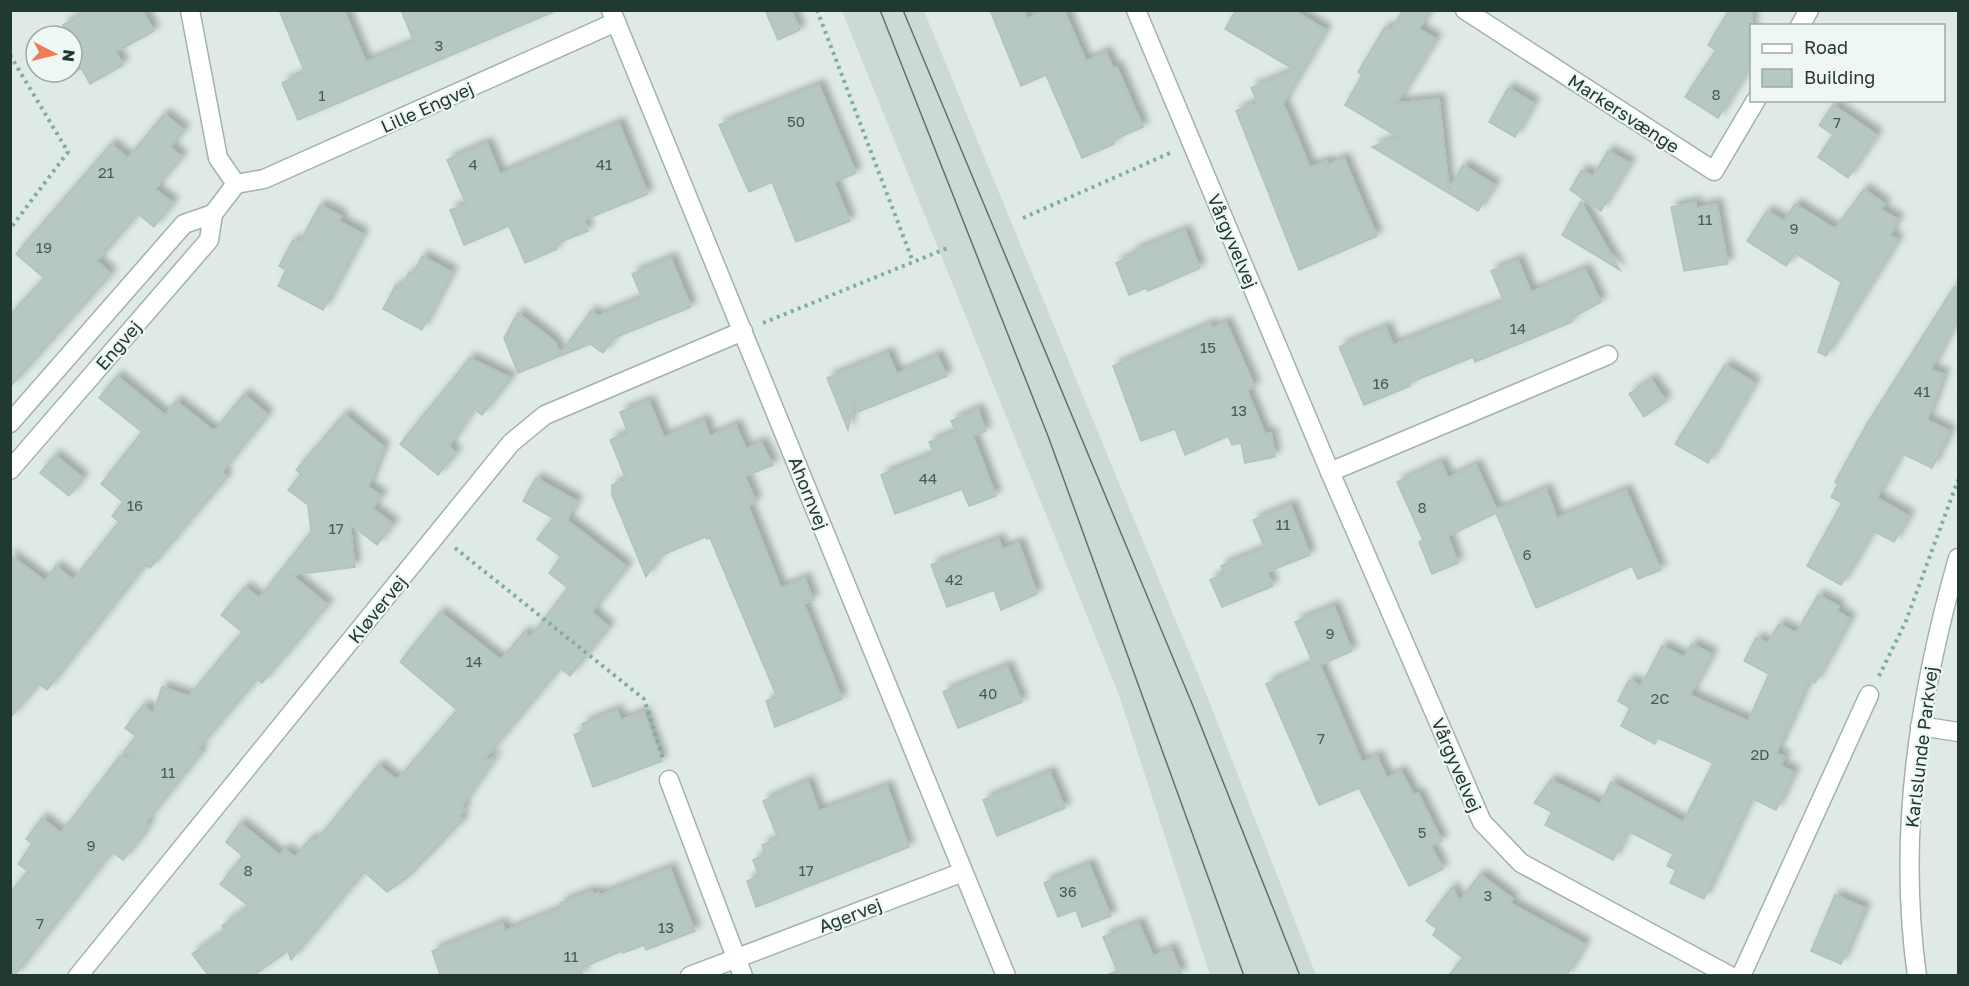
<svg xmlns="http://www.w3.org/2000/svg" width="1969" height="986" font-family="'Golos Text',sans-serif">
	<defs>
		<filter id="shadow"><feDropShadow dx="5.5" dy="-5.5" stdDeviation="3" flood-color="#0004"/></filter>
	</defs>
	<rect width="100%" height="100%" fill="#dfeae5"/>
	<path fill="#cddad4" d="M842,11H924L1207,696L1316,975H1210L1119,695Z"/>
	<g fill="#b7c7c1" stroke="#b1c3bc" stroke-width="1.5" filter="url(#shadow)">
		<path d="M89,10H142L154,31L116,52L123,65L90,84L81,68L72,74V36H69L63,25Z"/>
		<path d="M279,10H344L366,62L414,42L401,10L553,12L298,120L282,83L305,73Z"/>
		<path d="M765,10H791L800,30L778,40Z"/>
		<path d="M990,10H1024L1027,19L1046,10H1064L1086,61L1106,52L1113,68L1117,67L1143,127L1113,140L1114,144L1082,158L1046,75L1021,86Z"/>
		<path d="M1236,10H1293L1326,30L1283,103L1310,167L1327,161L1328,165L1344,158L1377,236L1299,270L1236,111L1257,102L1251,88L1295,70L1225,29Z"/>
		<path d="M1403,10H1430L1419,29L1436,39L1397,103L1439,99L1449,189L1463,165L1495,185L1478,211L1372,147L1398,137L1345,105L1362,75L1358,72L1385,27L1391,30Z"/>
		<path d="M1729,10H1752V63L1718,118L1685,97L1716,50L1708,45Z"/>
		<path d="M819,85L856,173L834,182L850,221L796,242L772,182L749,192L719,125Z"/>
		<path d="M1508,88L1534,103L1515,137L1489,122Z"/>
		<path d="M1833,105L1877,135L1848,178L1818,157L1833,135L1819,125Z"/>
		<path d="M164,114L184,130L170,147L182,157L155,189L173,203L154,227L138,214L97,261L111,274L10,387V315L44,278L16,254L111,144L128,158Z"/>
		<path d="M619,123L648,194L584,220L588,231L555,244L557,249L525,263L509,226L464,245L450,210L466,204L447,160L487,143L500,174Z"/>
		<path d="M1608,151L1630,163L1601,211L1570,190L1582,170L1593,176Z"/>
		<path d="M1864,189L1885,204L1881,210L1898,219L1890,235L1898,240L1826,356L1818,352L1841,282L1795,253L1786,266L1747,241L1767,211L1784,221L1795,204L1835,229Z"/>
		<path d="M1581,202L1620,270L1562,235Z"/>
		<path d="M1696,202V208L1717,204L1728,264L1684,271L1671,207Z"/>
		<path d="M320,205L342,216L339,221L363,234L323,310L278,286L286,270L279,266L293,240L299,243Z"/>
		<path d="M1185,230L1200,268L1148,291L1146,288L1129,295L1116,263L1133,255L1132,252Z"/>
		<path d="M422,256L452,272L422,330L383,309L396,285L401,287L409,272L413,275Z"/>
		<path d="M671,258L691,307L614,338L603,353L590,344L518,373L504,338L518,313L555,342L560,354L591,311L598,316L642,298L632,274Z"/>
		<path d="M1518,260L1531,292L1585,269L1601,302L1571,318L1572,322L1475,362L1473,357L1409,383L1410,386L1364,405L1339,347L1386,327L1393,345L1504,302L1491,271Z"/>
		<path d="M1954,287L1959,289V314L1931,370L1944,374L1927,420L1950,431L1932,468L1901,453L1877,498L1909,516L1894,542L1873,531L1841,585L1807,566L1842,503L1831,497L1838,484L1835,482L1867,424Z"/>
		<path d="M1226,322L1255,387L1247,390L1265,434L1271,433L1275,457L1245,463L1241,443L1232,445L1228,436L1185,455L1175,429L1141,441L1113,366L1210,324L1212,328Z"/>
		<path d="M888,353L897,374L937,355L947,376L858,412L854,402L848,430L827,378Z"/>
		<path d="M470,358L511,378L482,415L474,409L449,446L456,453L438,475L400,444Z"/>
		<path d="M1725,365L1755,383L1708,463L1675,444Z"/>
		<path d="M117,376L165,415L176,401L214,431L244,394L268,415L222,472L227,477L150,568L145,565L47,690L39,684L10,718V555L45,581L56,566L73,580L119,522L112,516L123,502L101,484L142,432L99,398Z"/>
		<path d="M1651,379L1666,401L1644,417L1629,394Z"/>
		<path d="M649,401L664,437L704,420L710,436L736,425L746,449L761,442L773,465L745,476L756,502L748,506L781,588L805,578L813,600L804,604L842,699L775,727L766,701L777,697L710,538L707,539L705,537L660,556L646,577L612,495V485L626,479L610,440L628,433L620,412Z"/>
		<path d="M978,409L986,431L973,436L996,496L969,506L962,489L895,514L881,475L934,454L929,442L956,432L951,421Z"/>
		<path d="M344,414L384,447L368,487L382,496L372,508L393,524L377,545L350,524L355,567L292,575L328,605L262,683L257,679L198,749L202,752L146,822L149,825L142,833L143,835L123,860L112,852L15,975H10V893L28,871L18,864L32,844L26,839L42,818L61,833L120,756L133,758L124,751L136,736L125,728L143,705L153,713L162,687L189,696L242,632L221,615L245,587L259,598L311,532L308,505L288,490L301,474L296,470Z"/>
		<path d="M55,455L83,478L69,496L40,473Z"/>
		<path d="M1441,462L1448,478L1476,465L1497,510L1546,489L1557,518L1626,490L1661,570L1638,579L1632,566L1536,608L1496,513L1448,536L1458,563L1432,574L1419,542L1423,540L1397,482Z"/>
		<path d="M536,478L577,501L567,520L627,567L592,612L609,627L570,676L560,668L483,761L496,756L462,806L465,809L459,816L463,820L407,878L387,892L364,872L291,960L288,951L254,975H208L192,954L225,931L222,926L249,906L220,884L243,856L226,842L240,823L280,855L285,849L295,857L311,838L315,842L378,765L397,780L457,710L400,662L440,612L501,660L524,632L530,637L568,588L549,573L561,557L537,539L553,518L523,501Z"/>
		<path d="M1291,505L1310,555L1267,572L1273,586L1222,607L1210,580L1224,574L1221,566L1265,548L1253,520Z"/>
		<path d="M999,539L1002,549L1019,543L1037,594L1001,610L994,590L947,607L931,565Z"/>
		<path d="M1818,595L1839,606L1837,611L1850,619L1815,683L1809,680L1776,753L1785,757L1781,766L1794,772L1776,810L1751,798L1704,899L1670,883L1676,870L1667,866L1673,854L1628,831L1613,860L1545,825L1552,812L1534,803L1551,780L1600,804L1611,782L1683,822L1713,763L1658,738L1655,744L1621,726L1630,708L1618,701L1629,680L1641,686L1662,646L1684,657L1692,644L1712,654L1690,695L1748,721L1769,674L1744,661L1756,638L1768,643L1779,624L1796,633Z"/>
		<path d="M1334,606L1352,651L1320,665L1362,762L1377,756L1387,778L1401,771L1414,795L1418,793L1442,841L1431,846L1443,869L1409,886L1359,788L1319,805L1266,684L1313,663L1295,622Z"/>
		<path d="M1007,666L1022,702L958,728L943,692Z"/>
		<path d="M617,710L621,720L644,712L662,761L593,787L574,735L585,730L582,724Z"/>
		<path d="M1050,772L1065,808L997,836L983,800Z"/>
		<path d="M808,781L819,811L887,786L909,847L756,907L747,881L759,876L753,860L765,855L762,845L778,839L763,801Z"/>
		<path d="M1089,864L1111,916L1082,927L1076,910L1058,917L1044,883Z"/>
		<path d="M670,868L695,931L646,950L644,945L623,953L622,951L581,968L583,975H440L432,951L502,923L505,931L562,908L560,903L592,891L593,895L599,892L600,895Z"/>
		<path d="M1480,874L1513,899L1510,903L1585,944L1567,975H1449L1463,958L1433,935L1437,929L1426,921L1452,887L1460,901Z"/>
		<path d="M1835,895L1865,908L1841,964L1811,951Z"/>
		<path d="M1139,923L1153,956L1171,948L1182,975H1107L1117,971L1103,937Z"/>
	</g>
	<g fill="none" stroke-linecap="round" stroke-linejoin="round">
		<g stroke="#a2b1ac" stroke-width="21">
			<g id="minor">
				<path d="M611,10L1006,976"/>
				<path d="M1136,10L1330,472L1482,822L1521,863L1730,976"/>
				<path d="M1465,10L1714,171L1756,100"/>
				<path d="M1800,26L1809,10"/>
				<path d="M236,184L264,179L616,22"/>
				<path d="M10,423L184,224L213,214"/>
				<path d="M10,470L209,240L213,214L236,184L218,158L190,10"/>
				<path d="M1330,472L1608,355"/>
				<path d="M1920,726L1958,732"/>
				<path d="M669,780L743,976"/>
				<path d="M78,976L511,443L545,415L743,331"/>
				<path d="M690,976L963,872"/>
				<path d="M1741,976L1869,695"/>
			</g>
		</g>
		<g stroke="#a2b1ac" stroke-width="21">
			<path id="tertiary" d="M1917,976C1897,834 1919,695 1958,558"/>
		</g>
		<g stroke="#7fad9f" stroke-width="4" stroke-dasharray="3 4.5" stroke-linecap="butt">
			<path d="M817,10L913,262"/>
			<path d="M10,55L68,152L10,229"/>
			<path d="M1023,218L1170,153"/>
			<path d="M763,323L950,247"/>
			<path d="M455,548L644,699L663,759"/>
			<path d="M1879,676L1906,621L1958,480"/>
		</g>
		<use href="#minor" stroke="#fff" stroke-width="18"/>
		<use href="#tertiary" stroke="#fff" stroke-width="18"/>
		<g stroke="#5a756e" stroke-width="1.5">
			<path d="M880,10L1048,436L1244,976"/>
			<path d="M903,10L1193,706L1300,976"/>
		</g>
	</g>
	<g text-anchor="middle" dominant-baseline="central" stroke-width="4.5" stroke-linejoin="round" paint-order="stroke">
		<g font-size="15" fill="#465c56">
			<text x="439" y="45">3</text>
			<text x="1716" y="94">8</text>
			<text x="322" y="95">1</text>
			<text x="796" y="121">50</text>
			<text x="1837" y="122">7</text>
			<text x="473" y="164">4</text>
			<text x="604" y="164">41</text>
			<text x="106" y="172">21</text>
			<text x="1705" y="219">11</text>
			<text x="1794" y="228">9</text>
			<text x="44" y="247">19</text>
			<text x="1518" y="328">14</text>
			<text x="1208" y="347">15</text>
			<text x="1381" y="383">16</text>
			<text x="1922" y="391">41</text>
			<text x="1239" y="410">13</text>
			<text x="928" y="478">44</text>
			<text x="135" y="505">16</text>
			<text x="1422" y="507">8</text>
			<text x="1283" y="524">11</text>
			<text x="336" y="528">17</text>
			<text x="1527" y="554">6</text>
			<text x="954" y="579">42</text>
			<text x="1330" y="633">9</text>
			<text x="474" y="661">14</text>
			<text x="988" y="693">40</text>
			<text x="1660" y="698">2C</text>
			<text x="1321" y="738">7</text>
			<text x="1760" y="754">2D</text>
			<text x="168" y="772">11</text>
			<text x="1422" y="832">5</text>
			<text x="91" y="845">9</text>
			<text x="248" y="870">8</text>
			<text x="806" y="870">17</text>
			<text x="1068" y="891">36</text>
			<text x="1488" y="895">3</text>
			<text x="40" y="923">7</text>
			<text x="666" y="927">13</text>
			<text x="571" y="956">11</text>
		</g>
		<g font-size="18" fill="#203933" stroke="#eff7f3">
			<text transform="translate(427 107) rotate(-24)">Lille Engvej</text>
			<text transform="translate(1624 113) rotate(33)">Markersvænge</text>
			<text transform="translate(1233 241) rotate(67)">Vårgyvelvej</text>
			<text transform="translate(118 345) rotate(-49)">Engvej</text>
			<text transform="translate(809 493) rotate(68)">Ahornvej</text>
			<text transform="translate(377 609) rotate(-51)">Kløvervej</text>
			<text transform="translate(1921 747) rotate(-83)">Karlslunde Parkvej</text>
			<text transform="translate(1457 765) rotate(67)">Vårgyvelvej</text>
			<text transform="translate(850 915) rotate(-21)">Agervej</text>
		</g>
	</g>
	<rect width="1969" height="986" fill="none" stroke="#203933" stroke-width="24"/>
	<rect x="1750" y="24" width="195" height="78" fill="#eff7f3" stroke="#9caba6" stroke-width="1.5"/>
	<rect x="1762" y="44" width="30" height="9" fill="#ffffff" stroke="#9caba6" stroke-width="1.5"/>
	<text x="1804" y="54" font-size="18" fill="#203933">Road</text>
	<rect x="1762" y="69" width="30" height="18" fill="#b7c7c1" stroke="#9caba6" stroke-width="1.5"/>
	<text x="1804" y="84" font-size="18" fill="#203933">Building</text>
	<g transform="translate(54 54) rotate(97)"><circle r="28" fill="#eff7f3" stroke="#9caba6" stroke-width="1.5"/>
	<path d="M0-4.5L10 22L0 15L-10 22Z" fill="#f07c57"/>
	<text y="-9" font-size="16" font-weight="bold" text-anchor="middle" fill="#203933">N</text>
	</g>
</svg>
